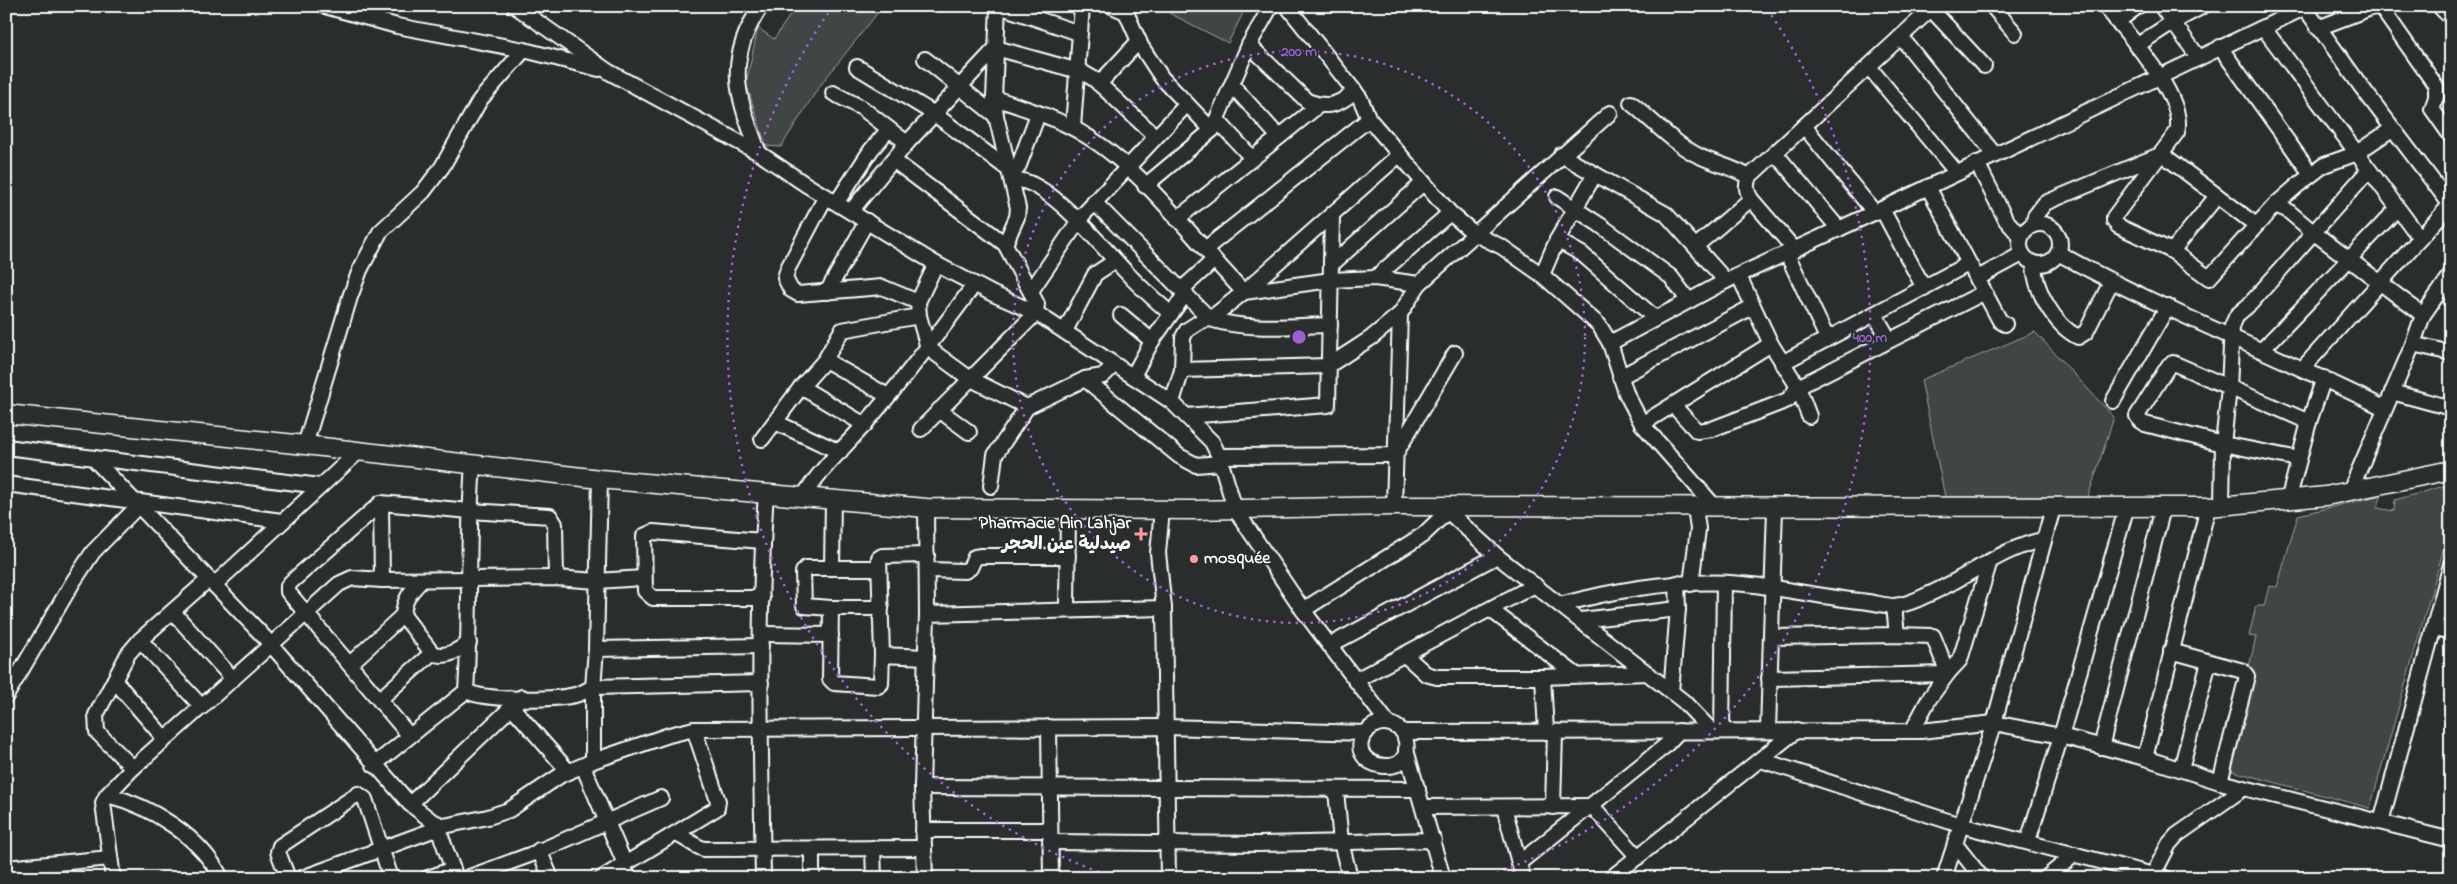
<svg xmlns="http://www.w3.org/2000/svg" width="2457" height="884" font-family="'Indie Flower','Playpen Sans Arabic',sans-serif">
	<rect width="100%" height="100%" fill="#2a2d2e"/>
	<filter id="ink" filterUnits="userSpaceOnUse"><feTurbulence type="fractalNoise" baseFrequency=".02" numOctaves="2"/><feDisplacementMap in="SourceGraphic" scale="10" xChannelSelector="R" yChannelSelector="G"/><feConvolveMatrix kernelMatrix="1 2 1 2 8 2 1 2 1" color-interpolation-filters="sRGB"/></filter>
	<g filter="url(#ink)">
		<g fill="#414445" stroke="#a0a2a2">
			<path d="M796,6H883L819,87L781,147L766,146L746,83L758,28L774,39Z"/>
			<path d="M1173,6H1230L1243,13L1228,43L1169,13Z"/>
			<path d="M2035,332L2114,417L2088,497H1945L1921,380Z"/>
			<path d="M2451,484V523L2370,808L2225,769L2256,637L2249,636L2256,606H2264L2269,586L2277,587L2298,515L2382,495L2377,508L2394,511L2395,500Z"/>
		</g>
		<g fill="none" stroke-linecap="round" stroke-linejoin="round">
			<g stroke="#fff" stroke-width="18">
				<g id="minor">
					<path d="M325,6L397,26L524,50L599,69"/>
					<path d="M515,6L609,72L759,153L805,184L936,264L993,294L1036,313L1172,402L1212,442L1219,456L1235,509L1303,610L1387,722"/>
					<path d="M998,6L994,98L996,116L1018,208L1017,217L1005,244"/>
					<path d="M999,6L1079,33"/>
					<path d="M1112,6L1126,12L1141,46L1162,78L1212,130"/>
					<path d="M1287,6L1360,98L1369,119L1450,213L1475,234L1502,247L1542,275L1599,325L1610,343L1626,393L1642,424L1715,507"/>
					<path d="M1992,6L2015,33"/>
					<path d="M2105,6C2126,33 2187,97 2177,132L2114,217V221L2118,226L2172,251L2209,278L2275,205L2298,185L2324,165L2355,154L2392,129"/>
					<path d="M2161,6L2199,58"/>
					<path d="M2380,6L2436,86V97L2432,109L2451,136"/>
					<path d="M2439,6L2451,18"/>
					<path d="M2305,8L2360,85L2450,204"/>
					<path d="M1931,9L1984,66"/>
					<path d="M2117,22L2138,6"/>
					<path d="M2263,27L2420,238"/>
					<path d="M2318,28L2376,6"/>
					<path d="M1901,37L1995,155"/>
					<path d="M1249,45L1307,101C1328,109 1339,105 1355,91"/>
					<path d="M2136,46L2173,22L2203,6"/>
					<path d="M2220,47L2311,174"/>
					<path d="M925,59L996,116"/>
					<path d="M857,67L933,113L1008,169H1016L1019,165L1038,114"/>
					<path d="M1869,67L1957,173"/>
					<path d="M1099,84L1139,41"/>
					<path d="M1232,85L1279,137"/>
					<path d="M833,93L862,108L907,143"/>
					<path d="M994,98C1024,108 1058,118 1085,135C1144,170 1195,242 1244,292L1331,280L1375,278L1419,284"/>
					<path d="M1631,103C1652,120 1674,144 1699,156C1716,164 1733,167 1749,177"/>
					<path d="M1217,120L1252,158"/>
					<path d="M1804,126L1875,213"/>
					<path d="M1073,127L1082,6"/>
					<path d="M759,153C737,95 724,62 761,6"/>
					<path d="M1775,153L1839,229"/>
					<path d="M1561,155L1666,214L1726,281"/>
					<path d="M893,160L1005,244L1037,304L1036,313L921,429"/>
					<path d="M1977,163L2006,220L2021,237"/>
					<path d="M1012,180C1046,175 1105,251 1128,274C1141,288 1156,301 1170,313"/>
					<path d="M1145,186L1212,130L1249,45L1271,6"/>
					<path d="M1928,187L2000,321L2005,324"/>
					<path d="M826,196L788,268L785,278L791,290L798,294L882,287L918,302"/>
					<path d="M1557,197L1600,225L1671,277L1689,301"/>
					<path d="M837,202L871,150L889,129"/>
					<path d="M1094,202L1210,319C1248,331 1290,326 1330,325"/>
					<path d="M2275,205L2287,210L2313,232L2423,315"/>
					<path d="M1882,209L1924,288"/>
					<path d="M851,211L907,143L996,48L1082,72L1094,79L1155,136"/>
					<path d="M1177,219L1319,105"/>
					<circle cx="2040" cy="244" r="20"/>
					<path d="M2033,225L2035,216L2045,203L2162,154L2256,225"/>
					<path d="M1557,240L1582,254L1655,318"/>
					<path d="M1696,246L1751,199"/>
					<path d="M1205,249L1369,119"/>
					<path d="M1795,250L1751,199C1747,192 1745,186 1749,177L1934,6"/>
					<path d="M2172,251L2217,196"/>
					<path d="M2058,253C2164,311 2276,354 2384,408"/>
					<path d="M1787,254L1827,338"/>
					<path d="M2034,263C2034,289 2054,325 2078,337L2086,332L2111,282"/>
					<path d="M936,264L918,302L919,316L928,348L969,378L1027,407L1085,379L1103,376L1114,365"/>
					<path d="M1331,265L1422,184"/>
					<path d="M1542,275L1557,240L1595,174"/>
					<path d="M1739,276L1771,344L1798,387L1809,416"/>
					<path d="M1375,278L1450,213"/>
					<path d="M1976,279L2022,254"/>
					<path d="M1182,289L1213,261"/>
					<path d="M1031,291L1082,216L1187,104"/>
					<path d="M827,292L867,221"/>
					<path d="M1121,315L1152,341"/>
					<path d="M1875,315L1889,339"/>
					<path d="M1065,331L1095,274L1115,261"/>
					<path d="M1610,343L1726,281L1882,209L2308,6"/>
					<path d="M2413,344L2451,353"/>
					<path d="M2262,350L2397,209"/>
					<path d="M825,360L888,396"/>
					<path d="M1782,363L1968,264"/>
					<path d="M2303,368L2451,204"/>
					<path d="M1182,370L1328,366L1371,338L1400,314L1419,284L1610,113"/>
					<path d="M1133,376L1152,341L1186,293"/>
					<path d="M1620,377L1752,307"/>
					<path d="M1085,379L1179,456L1196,465L1221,463"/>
					<path d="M801,387L865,425"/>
					<path d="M2392,392L2451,408"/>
					<path d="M2113,401L2168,306"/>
					<path d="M1172,402L1182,370L1183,337L1187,330L1201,321L1210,319L1244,292L1399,155"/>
					<path d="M1673,405L1697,431L1712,429L1788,400L1798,387L1983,293"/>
					<path d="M939,410L969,432"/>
					<path d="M1186,416L1328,405L1332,216"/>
					<path d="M775,422L840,452"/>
					<path d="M1642,424L1771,344"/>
					<path d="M762,439L801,387L825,360L842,330L919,316"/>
					<path d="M305,445L350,297L360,270L380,232L423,192L442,167L480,100L524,50"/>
					<path d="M6,447L320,486"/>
					<path d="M1219,456L1395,455L1455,353"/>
					<path d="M93,458L267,640L410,804L432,821L444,826"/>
					<path d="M2299,459L2223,444L2145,424L2140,421L2137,416L2169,365L2173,363L2309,422"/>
					<path d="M6,484L282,521"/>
					<path d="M991,486L995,455L1027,407"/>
					<path d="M2350,491L2413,344L2423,315L2451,275"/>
					<path d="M803,497C820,469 844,448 865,424C904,379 939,333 974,285"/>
					<path d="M2288,501L2309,422L2324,378"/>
					<path d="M381,503L382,580"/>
					<path d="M1394,506L1400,314"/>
					<path d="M1443,507L1497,556L1683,701L1712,731"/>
					<path d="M2222,507L2223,444L2229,388L2232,326L2237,315L2250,304L2368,171"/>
					<path d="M1162,509L1158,553L1164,608L1168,878"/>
					<path d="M832,568L833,499"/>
					<path d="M927,570L965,571L970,568L975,557L981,556H1068"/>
					<path d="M209,579L140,640L128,654L96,715L97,732L133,768L339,584L352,578L382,580L556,578L597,581L643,578"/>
					<path d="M422,580C411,591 404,599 403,615L432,653C446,659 458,650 469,643"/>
					<path d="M1691,584L1698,529L1695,507"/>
					<path d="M214,585L358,452"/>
					<path d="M762,598H653L645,591L644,536L653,532L762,541"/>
					<path d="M1560,605C1629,586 1702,575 1774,588C1806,593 1836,599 1868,602C1876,603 1886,606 1894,606C1905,605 1917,600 1927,595C1964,580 2003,547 2043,540"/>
					<path d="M1894,606L1897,635"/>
					<path d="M831,608L804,606L803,572L806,568H879"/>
					<path d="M881,608H831L830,679L834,683L878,686L881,684L882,655"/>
					<path d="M1067,610L1068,509"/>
					<path d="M1303,610L1423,535L1448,511"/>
					<path d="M1491,610L1575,674"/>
					<path d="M173,612L233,679"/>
					<path d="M927,614L1164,608"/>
					<path d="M1581,620L1678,609"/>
					<path d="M2434,627L2451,632"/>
					<path d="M761,634L831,635"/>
					<path d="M1771,637L1897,635L1933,636L1948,673L1929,699L1912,731"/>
					<path d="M140,640L202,707"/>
					<path d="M1330,645L1497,556"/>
					<path d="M596,649L761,646"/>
					<path d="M2171,651L2243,671L2247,676L2220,782"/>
					<path d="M1405,655L1426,674L1437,677H1543L1647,673"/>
					<path d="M926,657L882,655L879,558L882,556L927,555"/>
					<path d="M350,664L403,615"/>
					<path d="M1948,673L1960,660L1989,564"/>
					<path d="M1543,677L1546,732"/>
					<path d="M1769,678L1947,674"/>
					<path d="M1356,680L1535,585"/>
					<path d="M115,681L165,739"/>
					<path d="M466,691C484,701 554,700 575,695C581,694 587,690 593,687L761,683"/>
					<path d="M1671,692L1678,609L1677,583"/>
					<path d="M6,696L73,582L93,552L139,505"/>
					<path d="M380,699L432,653"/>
					<path d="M512,707L569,772"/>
					<path d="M1049,727L1051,878"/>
					<path d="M1768,730L1775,508"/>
					<path d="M1722,731L1724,584"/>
					<path d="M1403,732C1425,785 1338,769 1366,732C1377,719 1392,721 1403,732L1921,731L1994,723L2061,736L2145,758L2220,782L2451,840"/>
					<path d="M409,735L288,592V586L291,582L381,503L470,511L550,516L555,524L556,578"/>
					<path d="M2101,747L2163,508"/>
					<path d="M1406,750L1443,878"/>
					<path d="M2145,758L2208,507"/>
					<path d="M1761,760L1960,825L2165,878"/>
					<path d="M593,761V687L596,649L600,479"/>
					<path d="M374,765L466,691C471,615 467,539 473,464"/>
					<path d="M583,766L625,864"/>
					<path d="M2181,769L2209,662"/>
					<path d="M922,787L1418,789"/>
					<path d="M1336,791L1341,842L1350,878"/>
					<path d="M107,795C151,806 201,837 221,878"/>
					<path d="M410,804L522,697"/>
					<path d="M1425,807L1592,806L1638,857"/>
					<path d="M1504,807L1523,878"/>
					<path d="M1553,807L1555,732"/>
					<path d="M2381,822L2451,564"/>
					<path d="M438,828L456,878"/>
					<path d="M923,830H1050"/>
					<path d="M675,834C686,837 693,846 704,849L924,848"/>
					<path d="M2028,841L2061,736L2127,506"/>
					<path d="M1050,842L1260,844L1434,840"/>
					<path d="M1955,844L1982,878"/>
					<path d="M873,848L874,878"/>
					<path d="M539,850L551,878"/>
					<path d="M1519,863L1665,746L1679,731"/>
					<path d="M621,866L630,878"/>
					<path d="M6,868L110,858"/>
					<path d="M113,878L103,803L107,795L133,768"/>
					<path d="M288,878L278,852L280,846L358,794L365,799L391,878"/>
					<path d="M302,878L444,826L488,817L509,810L561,775L593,761L669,735L694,729L1166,727L1366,733"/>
					<path d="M428,878L453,869"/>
					<path d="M467,878L535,853L661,798"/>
					<path d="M602,878L717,808L718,801L694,729"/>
					<path d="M763,878C761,750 757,621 766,493"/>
					<path d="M812,878V849"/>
					<path d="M925,878L922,787L927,614L926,508"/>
					<path d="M1611,878L1797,730"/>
					<path d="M1944,878L1994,723L2053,508"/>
					<path d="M2046,878L2075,854"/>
					<path d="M2149,878L2153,875L2169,844L2177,835L2244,788"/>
				</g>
			</g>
			<g stroke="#fff" stroke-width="21">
				<path id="major" d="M6,414L305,445L600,479L926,508L1193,510L1394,506L2208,507L2326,496L2451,470"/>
			</g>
			<use href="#minor" stroke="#2a2d2e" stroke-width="14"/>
			<use href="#major" stroke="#2a2d2e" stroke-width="18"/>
		</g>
	</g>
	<g fill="none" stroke="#9c61cf" stroke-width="2.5" stroke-dasharray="2.5 5">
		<circle cx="1299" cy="337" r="286"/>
		<path d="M1113 877A571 571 0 0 1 831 9M1767 9A571 571 0 0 1 1485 877"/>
	</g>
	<g fill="#ff9aa2" stroke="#2a2d2e" stroke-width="2">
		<path d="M1138.5 526.5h5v5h5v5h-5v5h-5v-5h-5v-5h5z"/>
		<circle cx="1194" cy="559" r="5"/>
	</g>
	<g text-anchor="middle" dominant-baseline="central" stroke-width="4" stroke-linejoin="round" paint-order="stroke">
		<g font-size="18" font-weight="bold" fill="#fff" stroke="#2a2d2e" text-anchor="end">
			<text x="1131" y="524">Pharmacie Ain Lahjar<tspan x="1131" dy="21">صيدلية عين الحجر</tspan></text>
			<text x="1204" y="559" text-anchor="start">mosquée</text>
		</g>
	</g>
	<circle cx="1299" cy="337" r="8" fill="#9c61cf" stroke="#2a2d2e" stroke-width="2.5"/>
	<g font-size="15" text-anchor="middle" font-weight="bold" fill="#9c61cf" stroke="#2a2d2e" stroke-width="4" stroke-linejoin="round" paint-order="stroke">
		<text x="1299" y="56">200 m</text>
		<text x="1870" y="342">400 m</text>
	</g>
	<rect width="2457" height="884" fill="none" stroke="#2a2d2e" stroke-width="25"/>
	<rect x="12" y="12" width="2432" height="859" fill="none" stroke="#fff" stroke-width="2" filter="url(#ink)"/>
</svg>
